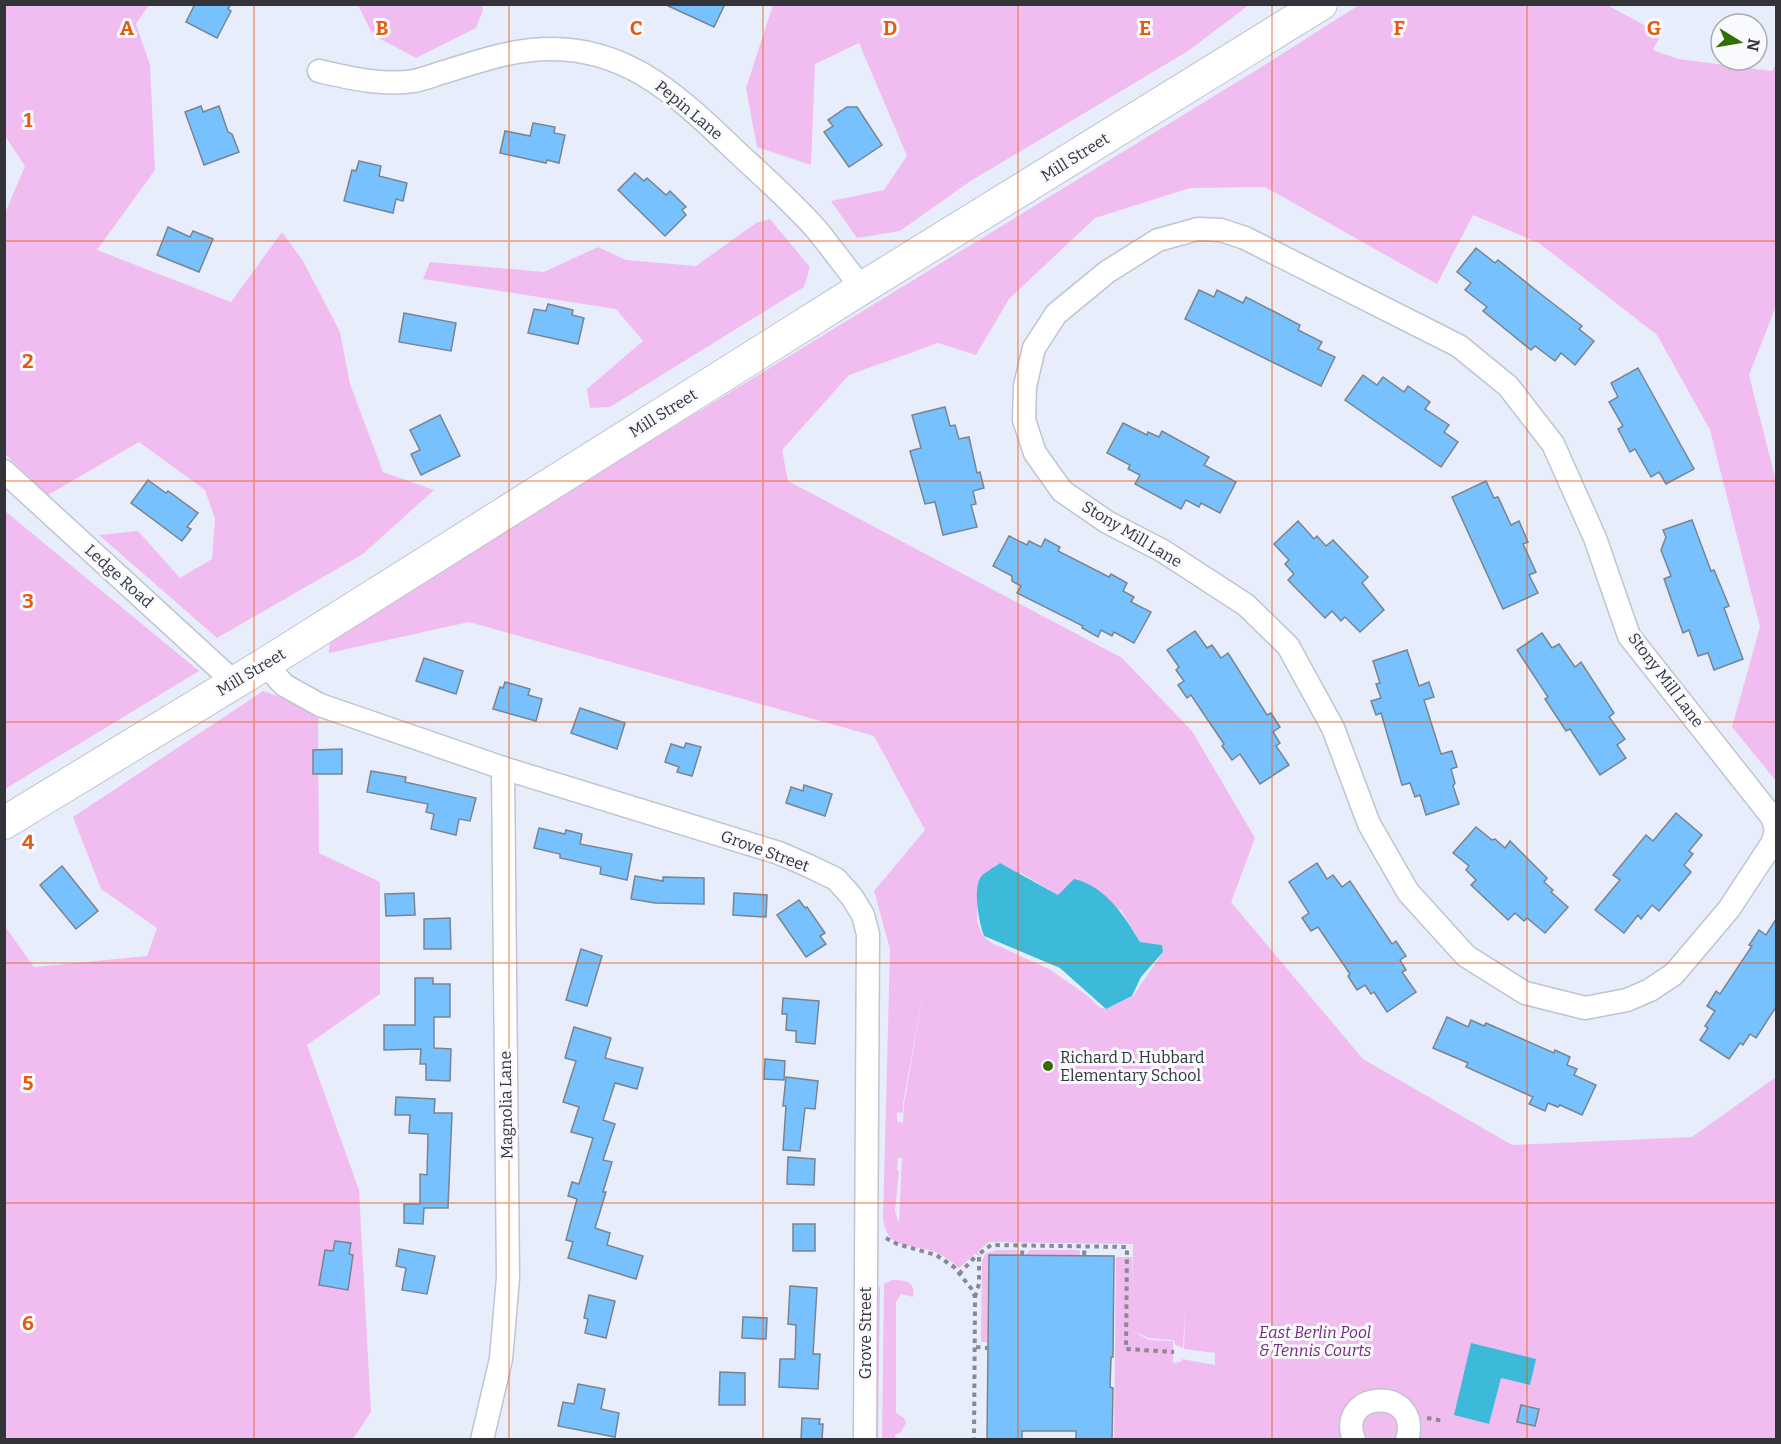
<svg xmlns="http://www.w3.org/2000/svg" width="1781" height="1444" font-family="Bitter,serif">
	<rect width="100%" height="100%" fill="#e8edfc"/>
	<g fill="#f1bdf1" fill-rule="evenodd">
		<path d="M5,4L149,5L136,24L150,65L155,170L97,250L231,302L282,232L303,261L340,332L350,384L383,472L434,490L363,554L217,638L99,535L138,531L180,578L212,559L215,519L205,490L139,442L48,495L5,454V213L25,166L5,136Z"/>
		<path d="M481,4L483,10L476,28L416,58L373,35L358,5Z"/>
		<path d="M773,5V4L1249,5L1188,51L969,182L900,231L857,238L831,201L884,190L907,156L859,43L815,64L811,165L757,147L746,88Z"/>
		<path d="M1359,5H1607L1661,34L1653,50L1678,59L1772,71L1776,64V306L1749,375L1776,481V781L1732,727L1760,627L1710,430L1657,335L1539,243L1473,215L1437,284L1265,187L1190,188L1095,218L1009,299L976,355L938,343L849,375L782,450L788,481L1122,658L1192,731L1255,838L1231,902L1363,1059L1512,1145L1692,1137L1776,1077V1439H1114L1116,1257H1132V1295L1133,1244L989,1242L959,1268C952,1262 944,1256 935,1252C912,1243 888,1252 883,1219L890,949L874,891L925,830L874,736L469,622L329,653L330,637L1255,71ZM1021,873L1058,895L1121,910L1140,942L1162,945L1163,952L1133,996L1106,1009L1099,1007L1088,996L1049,969L992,943L983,936L977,921L978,885ZM925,982L904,1104L903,1123L897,1121V1112L903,1113V1104ZM898,1158H902L899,1224L895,1211L899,1171H897ZM1185,1311L1184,1349L1215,1353V1365L1182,1359V1361L1173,1363V1341L1149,1340L1131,1330L1149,1338L1173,1340L1176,1345L1183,1348Z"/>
		<path d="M770,219L810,267L804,287L610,407L590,408L587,389L643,341L616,309L423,279L430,262L544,272L598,247L626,260L696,266L756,223Z"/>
		<path d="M5,511L199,671L5,789Z"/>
		<path d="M263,691L320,712L318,725L319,853L380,882V994L307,1045L359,1190L371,1412L353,1439H5L4,925L34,967L147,956L157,928L101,889L73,817Z"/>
		<path d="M996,1250H1017L1019,1255H989L988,1342H981L982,1261L985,1254Z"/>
		<path d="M1030,1250H1076L1080,1251V1255H1025Z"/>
		<path d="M892,1280C905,1280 916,1281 913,1297L901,1294L896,1302V1413L904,1418L906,1423L901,1432L895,1435V1439H882L884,1284Z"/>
		<path d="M880,1286L878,1439L872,1440L876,1291Z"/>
	</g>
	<g fill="#3dbad9">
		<path d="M1000,863L1058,895L1074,879C1106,886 1125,917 1140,942L1162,945L1163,952L1141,977L1132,996L1106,1009L1060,968L984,936C979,923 973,891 980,878C984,872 994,868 1000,863Z"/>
		<path d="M1471,1343L1536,1359L1530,1385L1501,1378L1489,1424L1454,1415Z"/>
	</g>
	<g fill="#77c1fe" stroke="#79848f" stroke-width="1.5">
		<path d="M195,4H231L228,9L231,11L217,38L186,22Z"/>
		<path d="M664,4H725L714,27Z"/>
		<path d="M201,106L203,112L219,106L228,132L232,134L239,152L204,165L185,112Z"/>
		<path d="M847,107H857L882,145L849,167L824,132L833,126L828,120Z"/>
		<path d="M533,123L555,127L554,133L565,135L559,163L547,160L546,163L500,153L505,131L530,136Z"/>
		<path d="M359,161L381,166L379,176L407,183L403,201L396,199L393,213L344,201L352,170L356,171Z"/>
		<path d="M635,173L644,181L647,178L666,195L670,191L686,207L682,210L686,215L665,236L618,190Z"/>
		<path d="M168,227L190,237L193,231L213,239L199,272L157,255Z"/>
		<path d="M1476,248L1495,263L1498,260L1542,295L1582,326L1579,329L1594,341L1575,365L1561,353L1555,361L1535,346L1531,350L1483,311L1487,307L1465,290L1471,283L1457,272Z"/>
		<path d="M1199,290L1214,297L1217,290L1243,303L1246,297L1300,325L1298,330L1322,342L1318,349L1335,357L1321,386L1185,319Z"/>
		<path d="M548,304L573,310L572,315L584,318L578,344L528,333L534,309L546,311Z"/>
		<path d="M404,313L456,323L451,351L399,342Z"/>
		<path d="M1638,368L1694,469L1666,484L1659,472L1651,477L1635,449L1630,452L1618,429L1623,426L1609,402L1618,397L1611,383Z"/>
		<path d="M1363,375L1377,385L1383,377L1404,392L1408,386L1430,402L1425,409L1449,425L1444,432L1458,442L1441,467L1345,400Z"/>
		<path d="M945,407L950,426L955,425L959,439L969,437L977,473L980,472L984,488L973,491L976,504L971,505L977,527L943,535L935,502L925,504L910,451L921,448L912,415Z"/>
		<path d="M440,415L460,456L421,475L411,454L420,450L410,430Z"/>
		<path d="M1123,423L1147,435L1148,432L1159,437L1162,431L1209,457L1204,465L1236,482L1220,513L1201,503L1199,507L1186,500L1181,509L1135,484L1140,475L1128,469L1130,465L1107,453Z"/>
		<path d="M148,480L166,493L168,491L198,513L187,527L191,529L182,541L131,503Z"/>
		<path d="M1486,481L1494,498L1498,497L1511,525L1519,521L1528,542L1523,544L1536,572L1529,575L1538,593L1503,609L1452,497Z"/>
		<path d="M1692,520L1711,571L1714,570L1729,606L1724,608L1743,659L1714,670L1708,653L1698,656L1689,630L1683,633L1664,579L1671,576L1661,550L1666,537L1663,530Z"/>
		<path d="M1298,521L1314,539L1317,536L1326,546L1333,540L1368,577L1362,583L1384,610L1360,632L1345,617L1341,621L1332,611L1325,618L1288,580L1294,574L1285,564L1289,560L1274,544Z"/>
		<path d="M1009,536L1027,545L1029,541L1041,547L1045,539L1060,547L1058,551L1109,577L1111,574L1127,583L1123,591L1134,597L1131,602L1151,612L1134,643L1114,632L1112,636L1101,630L1098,637L1082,628L1083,626L1017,593L1021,586L1012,581V576L993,566Z"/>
		<path d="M1195,631L1207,648L1212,645L1221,658L1228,653L1267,715L1271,713L1280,727L1273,732L1280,743L1276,746L1289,765L1260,784L1240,754L1232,760L1222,746L1224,744L1191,695L1187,698L1178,685L1184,681L1176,670L1179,667L1167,650Z"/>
		<path d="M1542,633L1552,648L1559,644L1575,667L1581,662L1614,713L1609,717L1625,739L1617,745L1626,758L1600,775L1570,729L1566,731L1545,699L1548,697L1517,650Z"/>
		<path d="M1407,650L1419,686L1429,682L1434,697L1424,700L1441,754L1452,751L1457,767L1451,769L1455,783L1453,786L1459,804L1426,815L1420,795L1415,797L1410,783L1402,785L1381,713L1376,715L1371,701L1381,698L1376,684L1380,683L1373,661Z"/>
		<path d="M424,658L463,671L456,694L416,681Z"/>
		<path d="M505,682L530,689L528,695L542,699L536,721L493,709L500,687L503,688Z"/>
		<path d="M580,708L625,723L617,749L571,733Z"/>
		<path d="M686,743L701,747L692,776L677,772L679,767L665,762L671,744L684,748Z"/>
		<path d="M342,749V774H313V750Z"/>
		<path d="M371,771L406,777L405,782L476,798L470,821L459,819L456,835L431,829L434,814L426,812L428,804L367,792Z"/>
		<path d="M804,785L832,794L825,816L786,803L791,787L803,791Z"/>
		<path d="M1676,813L1702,835L1689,851L1693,854L1684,865L1691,872L1659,911L1652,905L1641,919L1638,915L1624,933L1595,910L1620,880L1613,875L1646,835L1653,841Z"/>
		<path d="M1476,827L1492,840L1495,839L1505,848L1510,841L1547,878L1544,882L1553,890L1551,892L1568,907L1545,933L1527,918L1524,921L1515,913L1508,920L1471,885L1476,880L1466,870L1469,866L1453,853Z"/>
		<path d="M539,828L565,834L566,830L582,834L580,844L632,854L627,880L600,874L601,867L560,858V854L534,848Z"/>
		<path d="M1317,863L1327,879L1333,875L1342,887L1350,881L1392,944L1396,941L1406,956L1400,960L1406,970L1402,972L1416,992L1387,1012L1374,992L1371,994L1365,985L1357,990L1348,976L1350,974L1318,927L1311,931L1302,918L1309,913L1289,882Z"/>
		<path d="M62,866L98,911L76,929L40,885Z"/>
		<path d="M635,876L663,881V877L704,878V904L655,903L631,899Z"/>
		<path d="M414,893L415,915L386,916L385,894Z"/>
		<path d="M734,893L767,895L766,917L733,915Z"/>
		<path d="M799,900L805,908L807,907L825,933L820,936L826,944L806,957L777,915Z"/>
		<path d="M450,918L451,949H424V919Z"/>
		<path d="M1776,919V1007L1756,1038L1750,1034L1743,1045L1740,1043L1729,1059L1700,1040L1708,1028L1705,1026L1715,1011L1707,1006L1716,991L1720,994L1752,946L1749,945L1759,930L1766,935Z"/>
		<path d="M581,949L602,956L587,1006L566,1000Z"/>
		<path d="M415,978H433V984H450V1017H434V1048L451,1049L450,1081L426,1080V1064H420L421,1049L384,1050V1025H415Z"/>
		<path d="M783,998L819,1001L815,1044L796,1042V1031L786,1030L787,1014H782Z"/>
		<path d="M1447,1017L1468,1027L1471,1020L1484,1026L1486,1023L1554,1053L1555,1050L1570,1057L1567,1065L1577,1069L1574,1075L1596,1085L1582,1115L1560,1105L1558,1107L1548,1103L1545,1111L1529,1104L1533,1097L1466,1067L1468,1063L1433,1048Z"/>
		<path d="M574,1027L611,1038L605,1058L643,1068L637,1089L615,1083L603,1120L615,1124L603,1160L612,1162L603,1192H606L595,1228L610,1233L607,1245L643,1256L636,1279L568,1258L573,1242L566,1240L577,1199L568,1196L572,1182L579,1184L593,1138L571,1132L579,1107L563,1102L576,1061L565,1058Z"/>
		<path d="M765,1059L785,1061L784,1080L764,1079Z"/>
		<path d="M786,1077L818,1081L815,1109L805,1108L800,1151L783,1150L786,1106H783Z"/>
		<path d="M396,1097L435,1099L434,1113H452L448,1208H424L423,1224L404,1223V1204H420V1174L427,1175L428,1134L409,1133L410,1115H395Z"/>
		<path d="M788,1157L815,1159L814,1185L787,1184Z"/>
		<rect x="793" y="1224" width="22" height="27"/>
		<path d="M335,1241L351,1243L349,1254L353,1255L348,1290L319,1285L325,1250L333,1251Z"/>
		<path d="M399,1249L435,1256L427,1294L402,1290L406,1268L396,1266Z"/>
		<path d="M989,1255L1114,1256L1113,1357H1111L1110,1387L1113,1388L1112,1440H1076V1431H1022V1440H987Z"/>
		<path d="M790,1286L817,1288L813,1354H820L818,1389L779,1387L780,1359H795L796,1325L788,1324Z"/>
		<path d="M589,1295L615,1301L606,1338L585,1333L588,1319L584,1318Z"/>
		<path d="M743,1317L767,1318L766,1339L742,1338Z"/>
		<path d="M720,1372L745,1373V1405H719Z"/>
		<path d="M578,1384L605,1389L601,1409L619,1413L615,1437L558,1426L563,1402L574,1404Z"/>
		<path d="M1521,1405L1539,1409L1535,1426L1517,1422Z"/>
		<path d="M802,1418L820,1419L819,1424H823L822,1440H801Z"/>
	</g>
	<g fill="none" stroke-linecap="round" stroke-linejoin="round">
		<g stroke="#bfc4d2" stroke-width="25">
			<g id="street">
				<path d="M319,71C350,78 382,86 414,81C424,79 434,75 444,72C473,63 502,53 532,50C623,40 679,97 739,154C765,178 793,203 817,230C832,249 847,269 862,288"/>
				<path d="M1198,229L1221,230L1245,238L1459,346L1508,386L1553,444L1595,538L1629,636L1772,817L1776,829L1773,842L1729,909L1674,974L1650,990L1627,1000L1585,1008L1525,993L1466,956L1408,892L1369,824L1333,728L1288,646L1246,605L1163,551L1107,522L1062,491L1035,453L1024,420L1025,386L1034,348L1056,314L1107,272L1158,240Z"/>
				<path d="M4,471L234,682"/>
				<path d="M265,664L284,685L320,705L503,768L779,853L809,866L836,879L852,897L863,915L868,934L865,1440"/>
				<path d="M482,1440L501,1359L508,1278L503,768"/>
				<path d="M1354,1440C1335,1389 1423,1386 1407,1440"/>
			</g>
		</g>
		<g stroke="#bfc4d2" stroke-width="34">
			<path id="secondary" d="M4,823L265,664L862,288L1321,4"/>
		</g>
		<g stroke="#878994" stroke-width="4" stroke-dasharray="4.5 4.5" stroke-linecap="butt">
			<path d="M886,1238L897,1244L936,1255L954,1267L971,1288L975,1297L974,1440"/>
			<path d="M1022,1255L1023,1245"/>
			<path d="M1084,1255L1085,1246"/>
			<path d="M959,1274L978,1254"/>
			<path d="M975,1297L979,1284V1254L991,1245L1127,1247L1126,1349L1174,1352"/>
			<path d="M976,1347L988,1348"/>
			<path d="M1427,1418L1444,1421"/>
		</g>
		<use href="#street" stroke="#fff" stroke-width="22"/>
		<use href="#secondary" stroke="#fff" stroke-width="32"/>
	</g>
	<path fill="none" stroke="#e8590c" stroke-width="1.5" stroke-opacity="0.55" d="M254,4V1440M509,4V1440M763,4V1440M1018,4V1440M1272,4V1440M1527,4V1440M4,241H1776M4,481H1776M4,722H1776M4,963H1776M4,1203H1776"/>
	<circle fill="#326e00" stroke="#f9fafd" stroke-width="2" cx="1048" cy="1066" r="6"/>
	<g text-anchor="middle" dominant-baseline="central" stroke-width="6" stroke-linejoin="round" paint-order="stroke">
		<g font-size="16" fill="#33343a" stroke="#f9fafd">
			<text transform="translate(689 110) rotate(40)">Pepin Lane</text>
			<text transform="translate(1075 157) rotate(-32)">Mill Street</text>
			<text transform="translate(663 413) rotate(-32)">Mill Street</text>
			<text transform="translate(1132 534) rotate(31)">Stony Mill Lane</text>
			<text transform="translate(119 576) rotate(42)">Ledge Road</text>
			<text transform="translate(251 672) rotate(-31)">Mill Street</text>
			<text transform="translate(1666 680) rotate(53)">Stony Mill Lane</text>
			<text transform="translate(765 851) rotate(20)">Grove Street</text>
			<text transform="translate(506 1105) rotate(-91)">Magnolia Lane</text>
			<text transform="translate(865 1333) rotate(-90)">Grove Street</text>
		</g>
		<g font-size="16" fill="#33343a" stroke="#f9fafd" text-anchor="start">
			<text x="1060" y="1057">Richard D. Hubbard<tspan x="1060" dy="18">Elementary School</tspan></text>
		</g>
		<g font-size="16" font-style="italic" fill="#752a78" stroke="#f9fafd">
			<text x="1315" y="1332">East Berlin Pool<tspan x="1315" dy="18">&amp; Tennis Courts</tspan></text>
		</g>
	</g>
	<g font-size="20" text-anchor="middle" font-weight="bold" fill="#e8590c" stroke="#f9fafd" stroke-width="6" stroke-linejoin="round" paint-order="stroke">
		<text x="127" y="35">A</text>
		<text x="382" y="35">B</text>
		<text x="636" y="35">C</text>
		<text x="890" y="35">D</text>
		<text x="1145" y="35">E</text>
		<text x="1399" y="35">F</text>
		<text x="1654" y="35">G</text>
		<text x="28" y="127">1</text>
		<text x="28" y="368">2</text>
		<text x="28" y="608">3</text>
		<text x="28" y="849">4</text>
		<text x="28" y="1090">5</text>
		<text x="28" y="1330">6</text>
	</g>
	<rect width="1781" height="1444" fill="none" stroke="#33343a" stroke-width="12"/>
	<g transform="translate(1739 42) rotate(101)"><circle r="28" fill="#f9fafd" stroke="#aaabaf" stroke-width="1.5"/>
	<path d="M0-4.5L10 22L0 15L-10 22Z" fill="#326e00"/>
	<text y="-9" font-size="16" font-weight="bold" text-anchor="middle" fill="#33343a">N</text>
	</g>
</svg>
